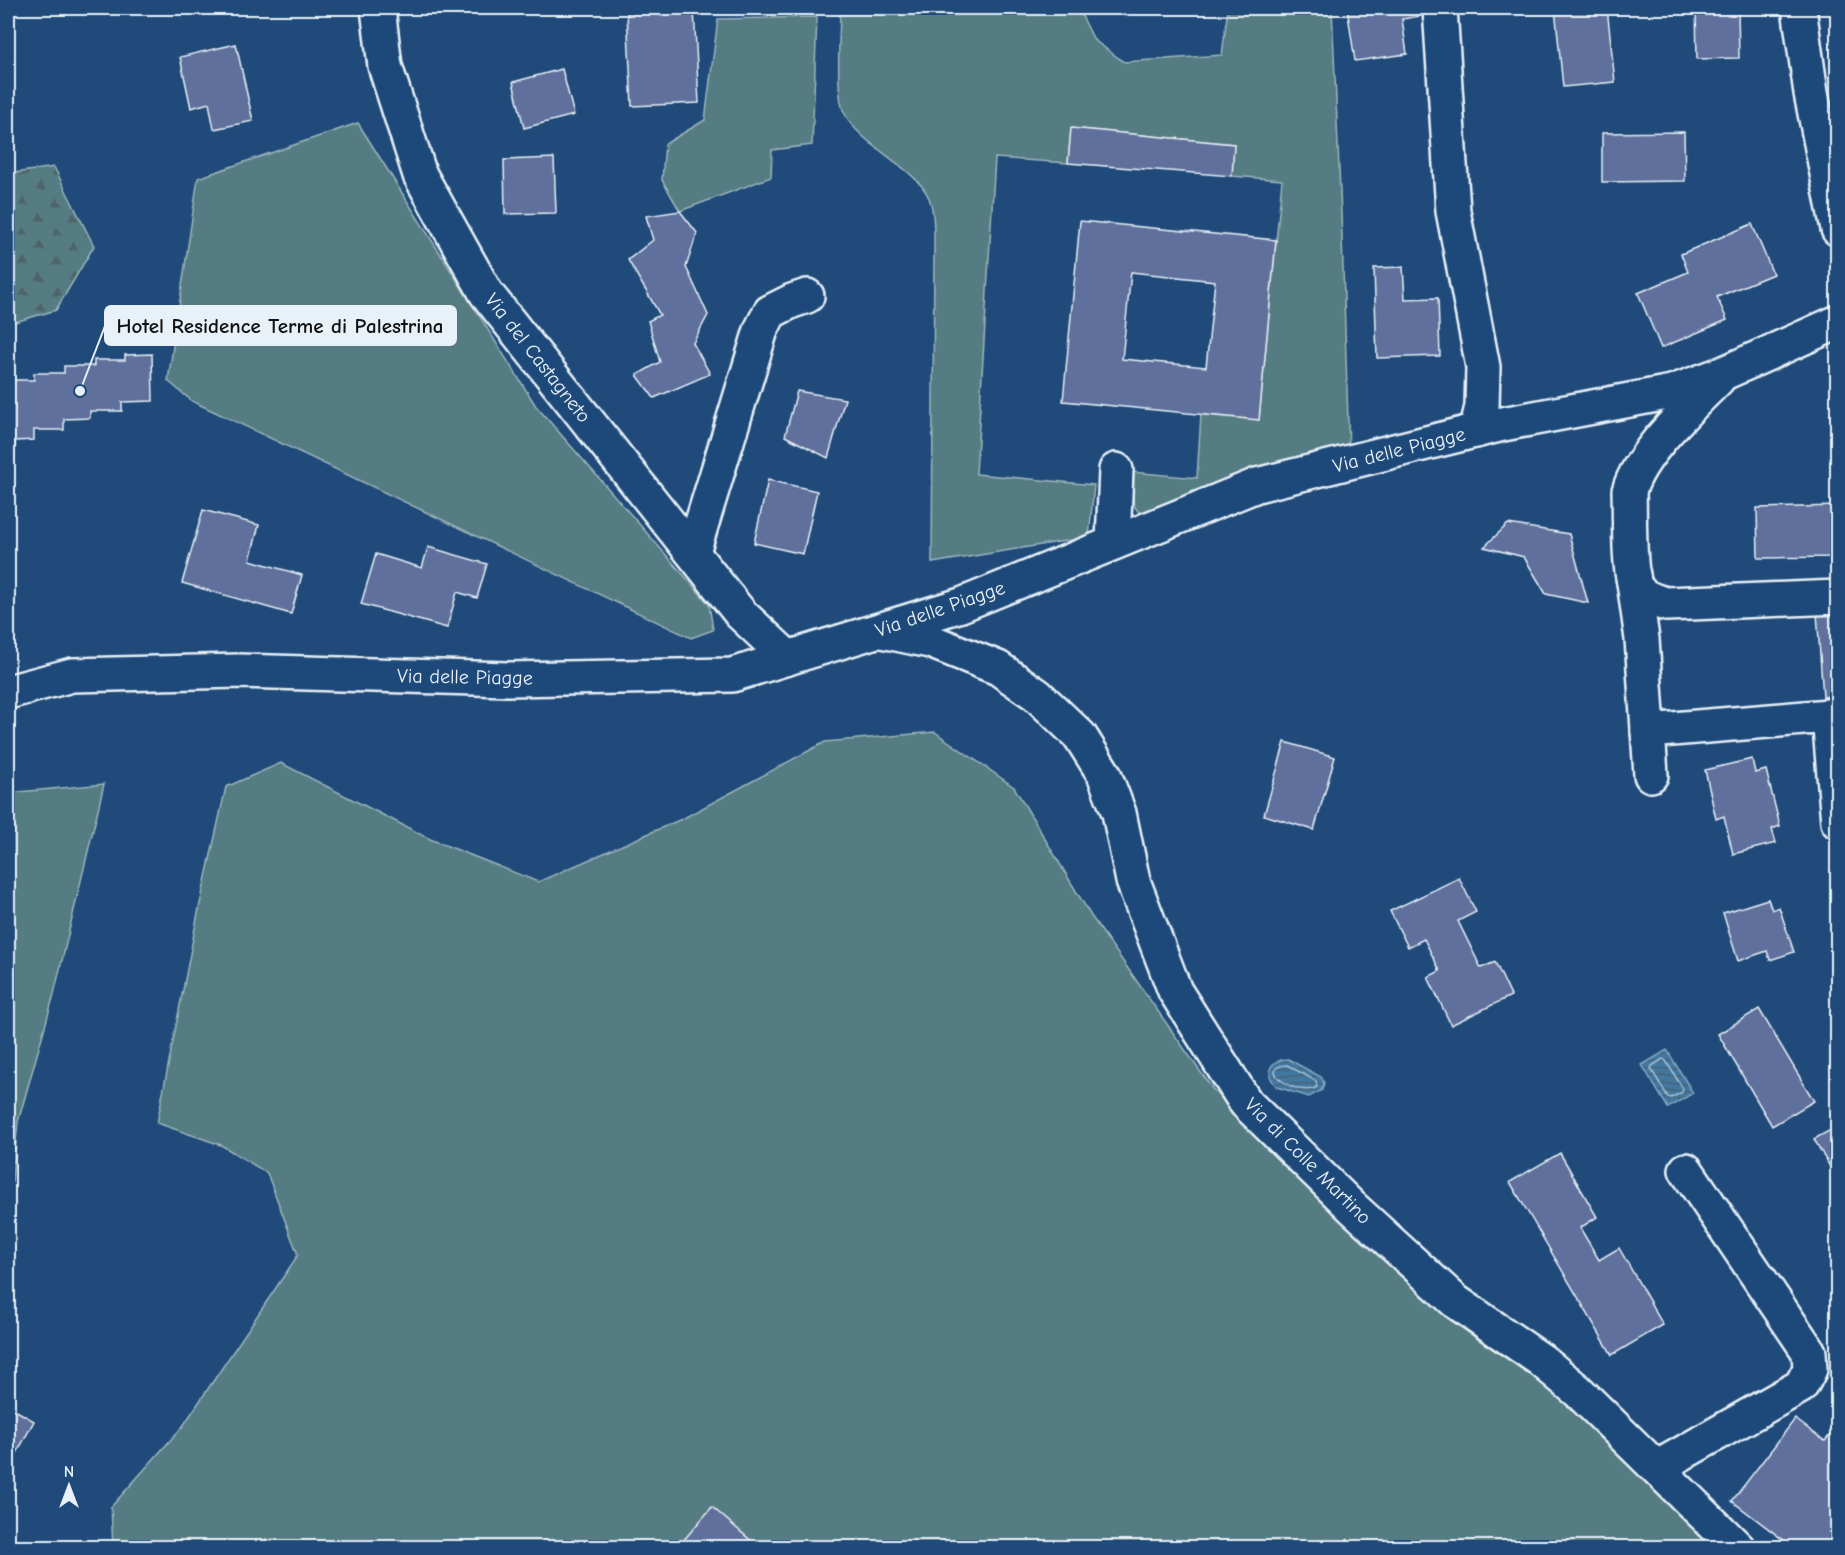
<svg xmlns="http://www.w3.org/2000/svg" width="1845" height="1555" font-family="'Comic Neue',sans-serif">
	<defs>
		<pattern id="forest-firs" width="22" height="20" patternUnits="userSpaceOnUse" patternTransform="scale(1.5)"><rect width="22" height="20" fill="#547c82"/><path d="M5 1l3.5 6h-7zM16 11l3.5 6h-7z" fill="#4e6569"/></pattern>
		<pattern id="water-rules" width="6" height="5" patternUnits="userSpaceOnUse" patternTransform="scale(1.5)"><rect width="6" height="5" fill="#42779f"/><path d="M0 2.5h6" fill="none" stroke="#446074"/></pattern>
	</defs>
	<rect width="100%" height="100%" fill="#1f4a7a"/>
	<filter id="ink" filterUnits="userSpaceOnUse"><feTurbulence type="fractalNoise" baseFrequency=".0167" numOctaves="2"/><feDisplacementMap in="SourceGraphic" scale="12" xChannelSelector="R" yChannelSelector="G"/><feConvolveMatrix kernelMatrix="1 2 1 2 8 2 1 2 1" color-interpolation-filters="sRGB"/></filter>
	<g filter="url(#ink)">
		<g fill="#547c82" stroke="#9eb6bd" stroke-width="1.5">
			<path d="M840,8H1078L1094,40L1124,62L1222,55L1228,8H1332L1342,237L1349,450L1142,515C1128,504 1132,489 1132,472L1197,478L1201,415L1259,420L1282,180L1232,176L1234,144L1071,128L1068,163L995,158L976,474L1094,485L1089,537L932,563L934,250C934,235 935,219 931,204C923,169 860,148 844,112C835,94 840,31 840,8Z"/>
			<path d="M817,17L812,145L772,150L771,177L680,211L662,180L665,144L705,120L718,19Z"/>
			<path d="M358,123L536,406L709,604L713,630L691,638L192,401L168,381L198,178Z"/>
			<path d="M935,732L1014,787L1091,916L1214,1091L1401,1270L1540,1371L1723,1547L113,1548L111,1507L183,1426L298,1255L267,1173L221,1145L157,1123L198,913L226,787L281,763L430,839L538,882L684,818L825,742Z"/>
			<path d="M104,784L54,994L18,1122L12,1182L8,1180V793Z"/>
		</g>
		<path fill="url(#forest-firs)" stroke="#9eb6bd" stroke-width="1.5" d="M54,167L94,246L56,310L8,324V174Z"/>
		<g fill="url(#water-rules)" stroke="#84a8c3" stroke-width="1.5">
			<path d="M1667,1050L1693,1093L1668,1108L1642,1065Z"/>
			<path d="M1288,1059L1321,1077L1324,1083L1322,1090L1309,1097L1277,1087C1264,1073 1269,1060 1288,1059Z"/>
		</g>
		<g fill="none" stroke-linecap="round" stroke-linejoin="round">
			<g stroke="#a6c0d4" stroke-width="1.5">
				<path d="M1663,1059L1666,1061L1683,1089L1682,1092L1671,1098L1668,1097L1651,1069L1652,1066Z"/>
				<path d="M1287,1065L1316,1081L1317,1087C1298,1099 1254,1067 1287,1065Z"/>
			</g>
		</g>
		<g fill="#616f9c" stroke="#e8f1f8" stroke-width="1.5" fill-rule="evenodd">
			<path d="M1347,8H1426L1427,15L1402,19L1407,54L1355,61Z"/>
			<path d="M1555,8H1607L1615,82L1563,87Z"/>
			<path d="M1696,8H1738L1739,58L1697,59Z"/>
			<path d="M694,10L699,103L632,106L627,13Z"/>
			<path d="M236,44L253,121L214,129L209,103L191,108L180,57Z"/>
			<path d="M562,69L574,115L524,128L513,82Z"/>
			<path d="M1071,128L1234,144L1232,176L1068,163Z"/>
			<path d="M1684,132L1685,181L1602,182V133Z"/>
			<path d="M554,158L556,213L505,214L504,160Z"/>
			<path d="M680,211L697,233L686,267L708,315L693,343L710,374L654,398L637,375L660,362L648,321L660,315L628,260L653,240L646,216Z"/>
			<path d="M1080,221L1276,240L1259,420L1063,401ZM1131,272L1215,281L1206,367L1122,359Z"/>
			<path d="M1752,224L1773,274L1717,297L1727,320L1661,348L1638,293L1688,272L1681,254Z"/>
			<path d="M1403,267L1405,299L1438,298L1440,356L1377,358L1374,268Z"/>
			<path d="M152,354L153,401L122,402V411H90V418L64,419V430H34V440L15,441V449H8V380H34V373H64V366H94V360H125V355Z"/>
			<path d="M797,391L845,399L828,458L785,436Z"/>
			<path d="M768,480L817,491L803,554L754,543Z"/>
			<path d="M1837,506L1838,557L1758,558L1757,508Z"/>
			<path d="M203,510L259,525L250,560L302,575L291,614L182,583Z"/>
			<path d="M1508,524L1569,534L1588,603L1546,594L1524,557L1484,547Z"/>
			<path d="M428,547L487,564L477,598L457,592L447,628L361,604L376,554L422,568Z"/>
			<path d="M1838,612V696L1823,697L1817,613Z"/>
			<path d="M1285,742L1335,757L1314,830L1264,815Z"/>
			<path d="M1752,759L1755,773L1766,770L1780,826L1772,829L1776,843L1733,854L1724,816L1716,819L1705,770Z"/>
			<path d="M1459,878L1476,912L1458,921L1481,968L1495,962L1511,996L1451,1025L1428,977L1440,971L1424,939L1408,947L1390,911Z"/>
			<path d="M1768,899L1772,910L1779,907L1794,952L1770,960L1767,951L1738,961L1723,913Z"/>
			<path d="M1759,1009L1814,1101L1772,1126L1718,1034Z"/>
			<path d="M1838,1126V1181L1814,1139Z"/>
			<path d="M1560,1153L1597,1217L1580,1228L1599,1260L1619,1248L1663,1325L1612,1355L1510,1182Z"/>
			<path d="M8,1406L34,1421L8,1470Z"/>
			<path d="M1795,1419L1825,1441L1838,1425V1548H1794L1732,1501Z"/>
			<path d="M712,1507L756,1545L754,1548H677Z"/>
		</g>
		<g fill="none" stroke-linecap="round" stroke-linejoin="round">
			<g stroke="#e8f1f8" stroke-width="38">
				<g id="minor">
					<path d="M378,8L385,66L420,175L486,293L741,614L788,658"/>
					<path d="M1440,8L1453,211L1483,367L1482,407L1476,431"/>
					<path d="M1799,8L1811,93L1838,229"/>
					<path d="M1718,379C1690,407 1640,453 1629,491C1630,513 1628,567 1635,585C1640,597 1655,601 1666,604L1838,597"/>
					<path d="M1113,543L1116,470"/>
					<path d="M693,552L761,330L770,312L792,301L807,296"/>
					<path d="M1633,575L1642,639L1651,775"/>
					<path d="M882,631L930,641L998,668L1037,695L1080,736L1104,774L1119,813L1133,881L1175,991L1246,1103L1352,1207L1455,1301L1541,1360L1578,1391L1738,1548"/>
					<path d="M8,692L72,675L239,671L508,679L732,675L961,605L1257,485L1503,424L1672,392L1724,373L1838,322"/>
					<path d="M1648,731L1829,716L1838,822"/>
					<path d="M1658,1467L1801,1386L1810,1369L1809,1352L1686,1170"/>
				</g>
			</g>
			<use href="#minor" stroke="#1f4a7a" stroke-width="33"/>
		</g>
	</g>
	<g text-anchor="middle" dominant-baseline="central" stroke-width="4.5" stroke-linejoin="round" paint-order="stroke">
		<g font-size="20" fill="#e8f1f8" stroke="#1f4a7a">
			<text transform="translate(538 358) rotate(52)">Via del Castagneto</text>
			<text transform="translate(1399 450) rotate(-14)">Via delle Piagge</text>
			<text transform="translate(940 609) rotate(-19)">Via delle Piagge</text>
			<text transform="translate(465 677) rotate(1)">Via delle Piagge</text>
			<text transform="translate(1308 1161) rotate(45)">Via di Colle Martino</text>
		</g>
	</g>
	<path fill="none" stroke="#e8f1f8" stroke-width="2" d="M80 391L105 326"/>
	<circle fill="#e8f1f8" stroke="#1f4a7a" stroke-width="2" cx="80" cy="391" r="6"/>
	<rect fill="#e8f1f8" stroke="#e8f1f8" stroke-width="2" x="105" y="306" width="351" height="39" rx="6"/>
	<g font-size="21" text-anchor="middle" font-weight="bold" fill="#111">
		<text x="280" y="333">Hotel Residence Terme di Palestrina</text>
	</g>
	<rect width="1845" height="1555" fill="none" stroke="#1f4a7a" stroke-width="30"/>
	<rect x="15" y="15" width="1815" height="1525" fill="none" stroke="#e8f1f8" stroke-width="2" filter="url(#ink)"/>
	<g transform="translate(69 1486)" stroke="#1f4a7a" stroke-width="4.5" paint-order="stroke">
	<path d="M0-4.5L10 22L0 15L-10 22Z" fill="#e8f1f8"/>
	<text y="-9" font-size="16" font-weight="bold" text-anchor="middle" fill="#e8f1f8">N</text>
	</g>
</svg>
